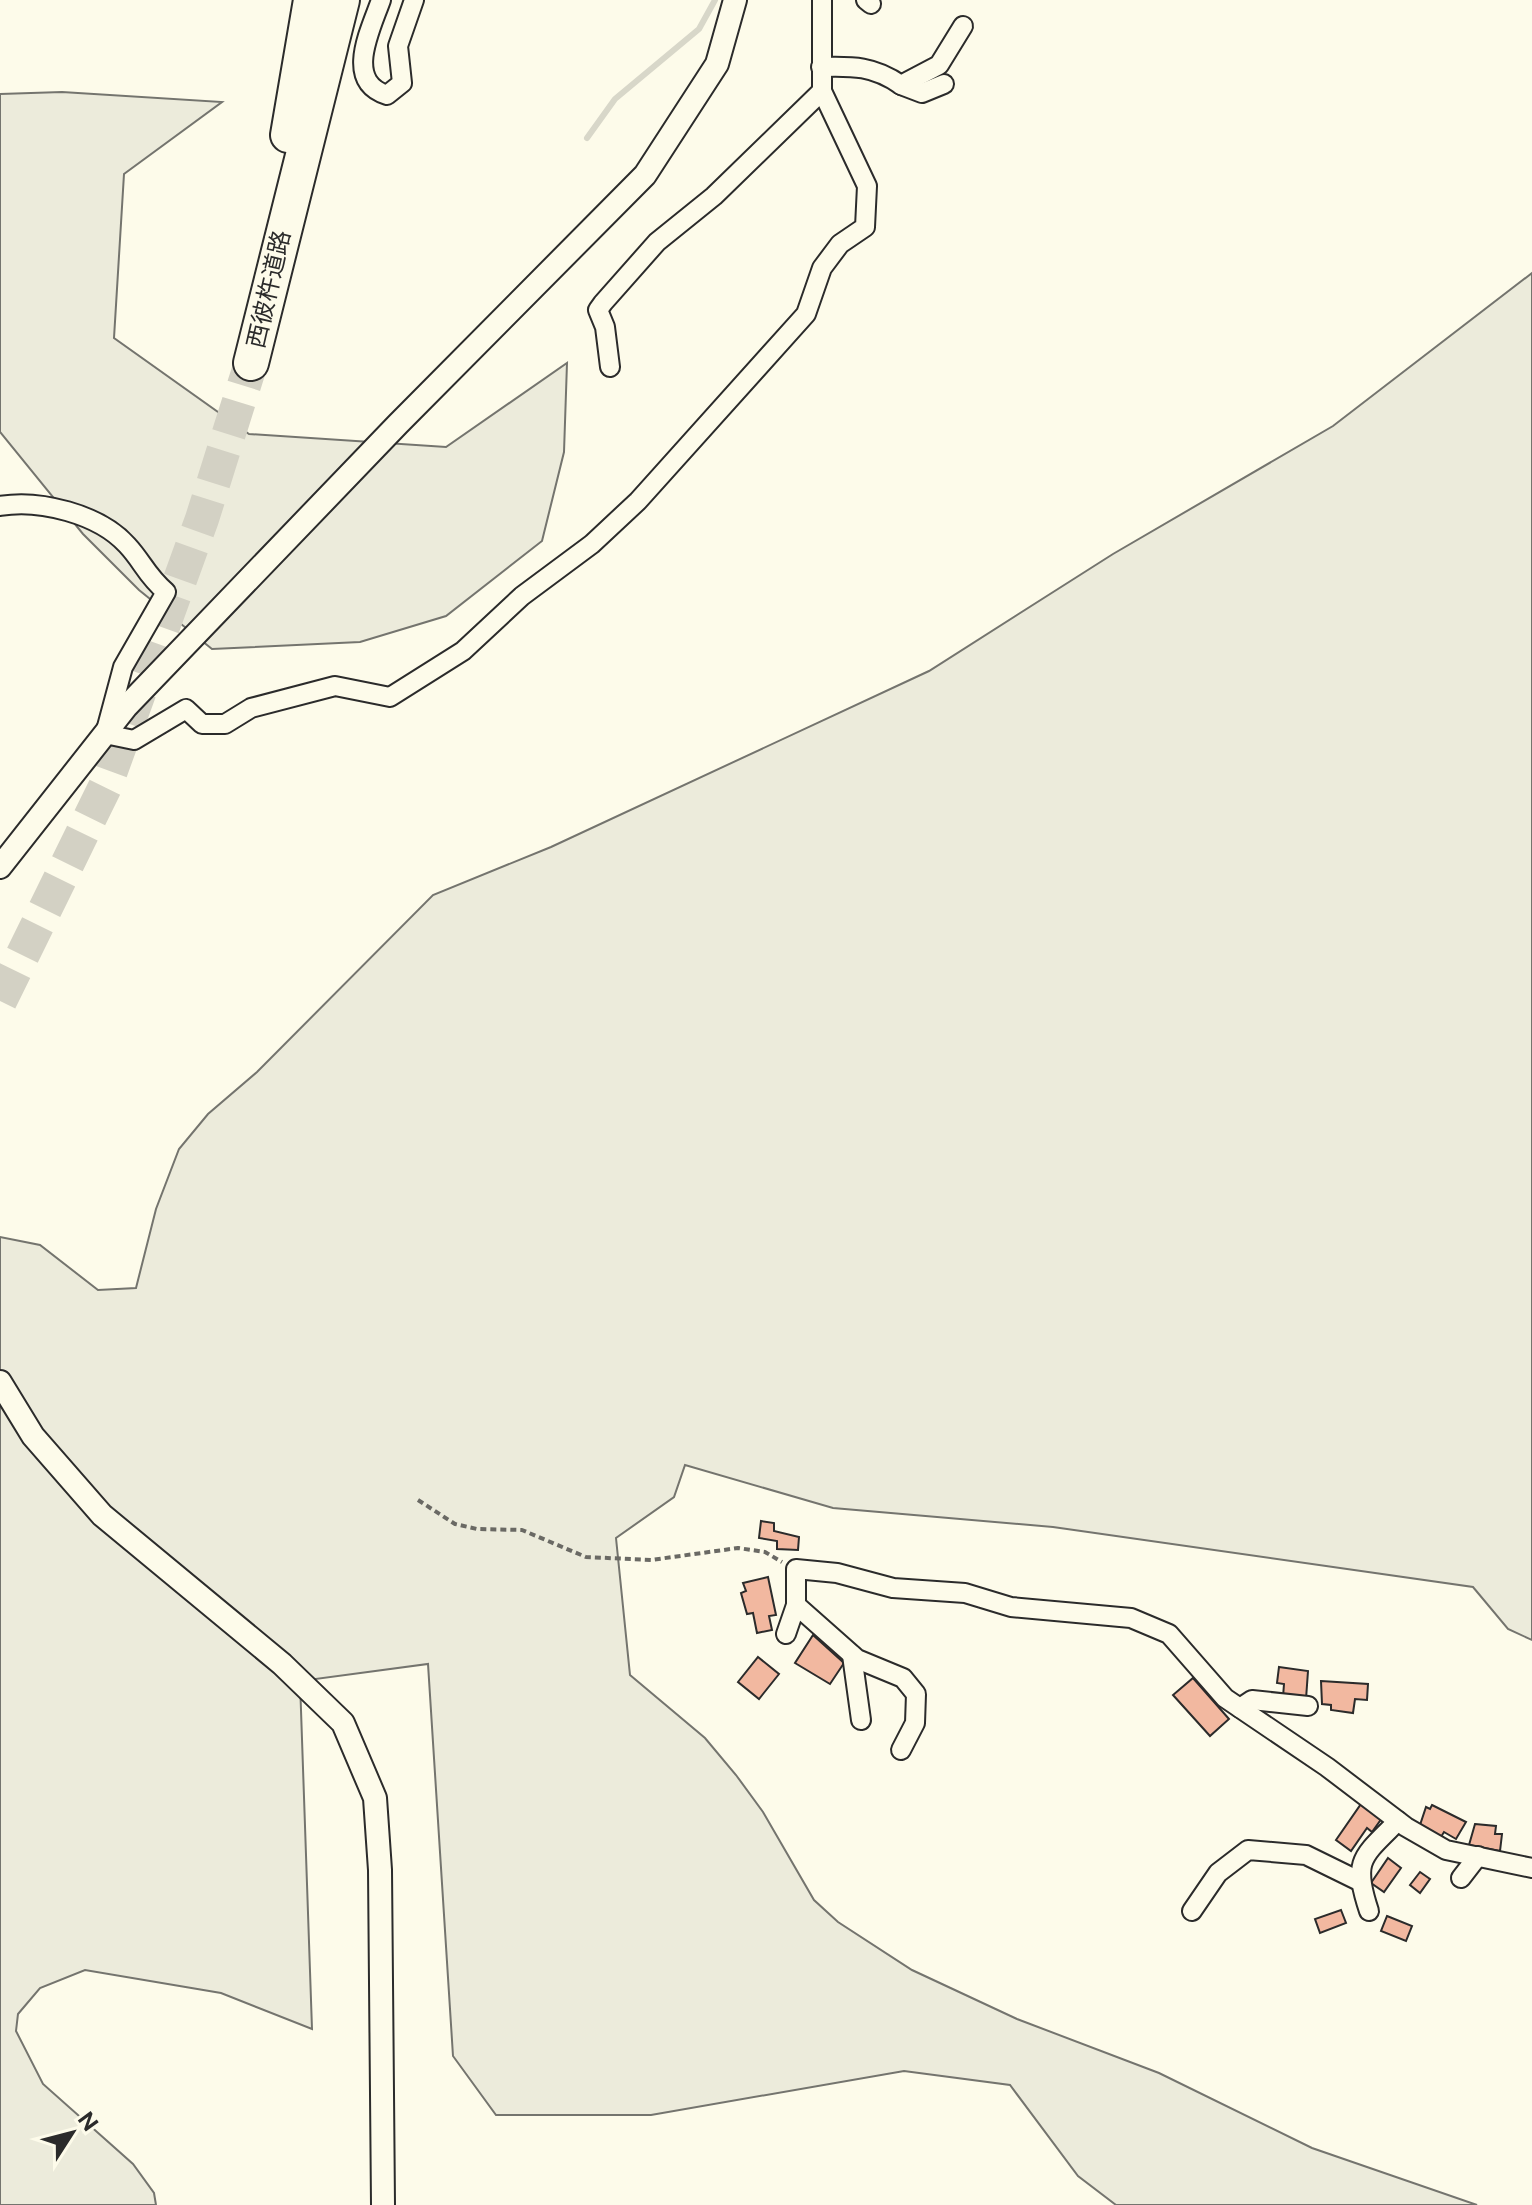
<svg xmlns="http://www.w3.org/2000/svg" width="1532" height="2205" font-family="'Public Sans','Noto Sans JP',sans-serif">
	<rect width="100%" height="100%" fill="#fdfbea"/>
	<g fill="#ecebdb" stroke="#74746e" stroke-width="2">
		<path d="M62,92L222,102L124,174L114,338L249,434L446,447L567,363L564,452L542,541L446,616L360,642L212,649L139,590L83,534L0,432V94Z"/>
		<path d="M1532,273V1640L1508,1629L1473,1587L1053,1527L833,1508L685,1465L674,1497L616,1538L630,1675L705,1738L736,1775L763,1812L814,1900L838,1922L912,1970L1017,2019L1159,2073L1312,2148L1477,2205H1116L1078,2176L1010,2085L904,2071L651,2115H496L453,2056L428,1664L300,1681L312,2029L221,1993L85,1970L40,1988L18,2014L16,2031L43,2084L133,2164L154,2193L156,2205H0V1237L40,1245L98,1290L136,1288L156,1209L179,1149L208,1114L257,1072L433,895L551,847L929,671L1113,554L1333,426Z"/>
	</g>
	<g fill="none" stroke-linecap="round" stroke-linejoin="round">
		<path stroke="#d8d7c9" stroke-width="6" d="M587,138L615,99L699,29L715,0"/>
	</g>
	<g fill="#f2b8a0" stroke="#2b2b2b" stroke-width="2">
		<path d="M761,1521L774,1523V1531L799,1537L798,1550L777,1549V1541L759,1538Z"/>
		<path d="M768,1577L776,1615L769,1616L772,1630L757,1633L753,1613L747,1614L741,1593L746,1591L743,1583Z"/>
		<path d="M813,1635L844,1663L830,1684L795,1663Z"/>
		<path d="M758,1657L779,1674L759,1699L738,1682Z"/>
		<path d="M1279,1667L1308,1671L1306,1699L1283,1697L1284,1684L1277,1683Z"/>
		<path d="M1193,1678L1229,1719L1210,1736L1173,1695Z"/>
		<path d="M1321,1681L1368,1684L1367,1700L1355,1699L1353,1713L1331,1710V1705L1322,1704Z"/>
		<path d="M1361,1804L1382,1818L1372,1832L1367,1828L1351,1851L1336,1840Z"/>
		<path d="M1432,1805L1466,1822L1456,1839L1444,1832L1441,1837L1420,1825L1426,1807L1430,1809Z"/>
		<path d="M1475,1824L1496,1826L1495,1834H1502L1500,1851L1469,1845Z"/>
		<path d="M1388,1858L1401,1868L1384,1892L1371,1883Z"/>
		<path d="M1420,1872L1430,1879L1420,1893L1410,1885Z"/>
		<path d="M1341,1910L1346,1923L1320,1933L1315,1919Z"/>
		<path d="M1387,1916L1412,1926L1406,1941L1381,1931Z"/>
	</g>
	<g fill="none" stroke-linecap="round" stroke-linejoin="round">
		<path stroke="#d3d1c4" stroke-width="34" stroke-dasharray="34 17" stroke-linecap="butt" d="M0,1001L105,787L202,519L251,363"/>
		<g stroke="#2b2b2b" stroke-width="22">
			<g id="minor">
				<path d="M381,0C370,31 344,81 387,95L402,83L398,46L414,0"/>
				<path d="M866,0L871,4"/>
				<path d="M821,67C853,66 874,66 901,85L939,65L963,26"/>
				<path d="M901,85L922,93L944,84"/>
				<path d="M610,367L605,327L598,310L603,303L657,242L714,196L822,91"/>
				<path d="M0,506C39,499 99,514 127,545C143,562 146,575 166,592L123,667L105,734L134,740L186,709L202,724H225L251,708L335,686L390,697L463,651L522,596L592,544L638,501L806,314L822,268L840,244L865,227L867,186L822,91V0"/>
				<path d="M796,1605L857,1659L903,1678L916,1694L915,1723L901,1750"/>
				<path d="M786,1634L796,1605V1569L837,1573L893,1588L965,1593L1011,1607L1131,1618L1169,1634L1225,1698L1327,1767L1406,1827L1446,1850L1532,1868"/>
				<path d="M852,1655L861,1720"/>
				<path d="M1240,1708L1252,1700L1308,1706"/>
				<path d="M1461,1878L1478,1856"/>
				<path d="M1192,1911L1218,1873L1248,1850L1306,1855L1359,1881"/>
				<path d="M1369,1911C1352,1860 1362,1857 1398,1821"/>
			</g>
		</g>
		<g stroke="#2b2b2b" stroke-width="26">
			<g id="tertiary">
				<path d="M0,867L126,707L398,424L645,175L717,64L735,0"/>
				<path d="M0,1382L33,1436L102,1515L282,1664L343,1723L375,1798L380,1870L383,2205"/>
			</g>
		</g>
		<g stroke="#2b2b2b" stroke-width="38">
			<g id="motorway">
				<path d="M288,135L311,0"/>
				<path d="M251,363L342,0"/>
			</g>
		</g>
		<path stroke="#6a6964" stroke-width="4" stroke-dasharray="6 4" stroke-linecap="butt" d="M418,1500L455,1524L477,1529L522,1530L586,1557L651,1560L738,1548L765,1552L782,1562"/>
		<use href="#minor" stroke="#fdfbea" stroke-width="18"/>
		<use href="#tertiary" stroke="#fdfbea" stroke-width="22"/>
		<use href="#motorway" stroke="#fdfbea" stroke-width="34"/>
	</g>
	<g text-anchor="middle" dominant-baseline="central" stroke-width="6" stroke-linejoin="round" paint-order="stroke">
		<g font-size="24" fill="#2b2b2b" stroke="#fdfbea">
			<text transform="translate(268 289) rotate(-77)">西彼杵道路</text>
		</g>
	</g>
	<g transform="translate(72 2133) rotate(54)" stroke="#fdfbea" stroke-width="6" paint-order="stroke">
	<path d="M0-6L14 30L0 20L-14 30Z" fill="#2b2b2b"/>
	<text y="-12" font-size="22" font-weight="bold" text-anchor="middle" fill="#2b2b2b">N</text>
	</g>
</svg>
